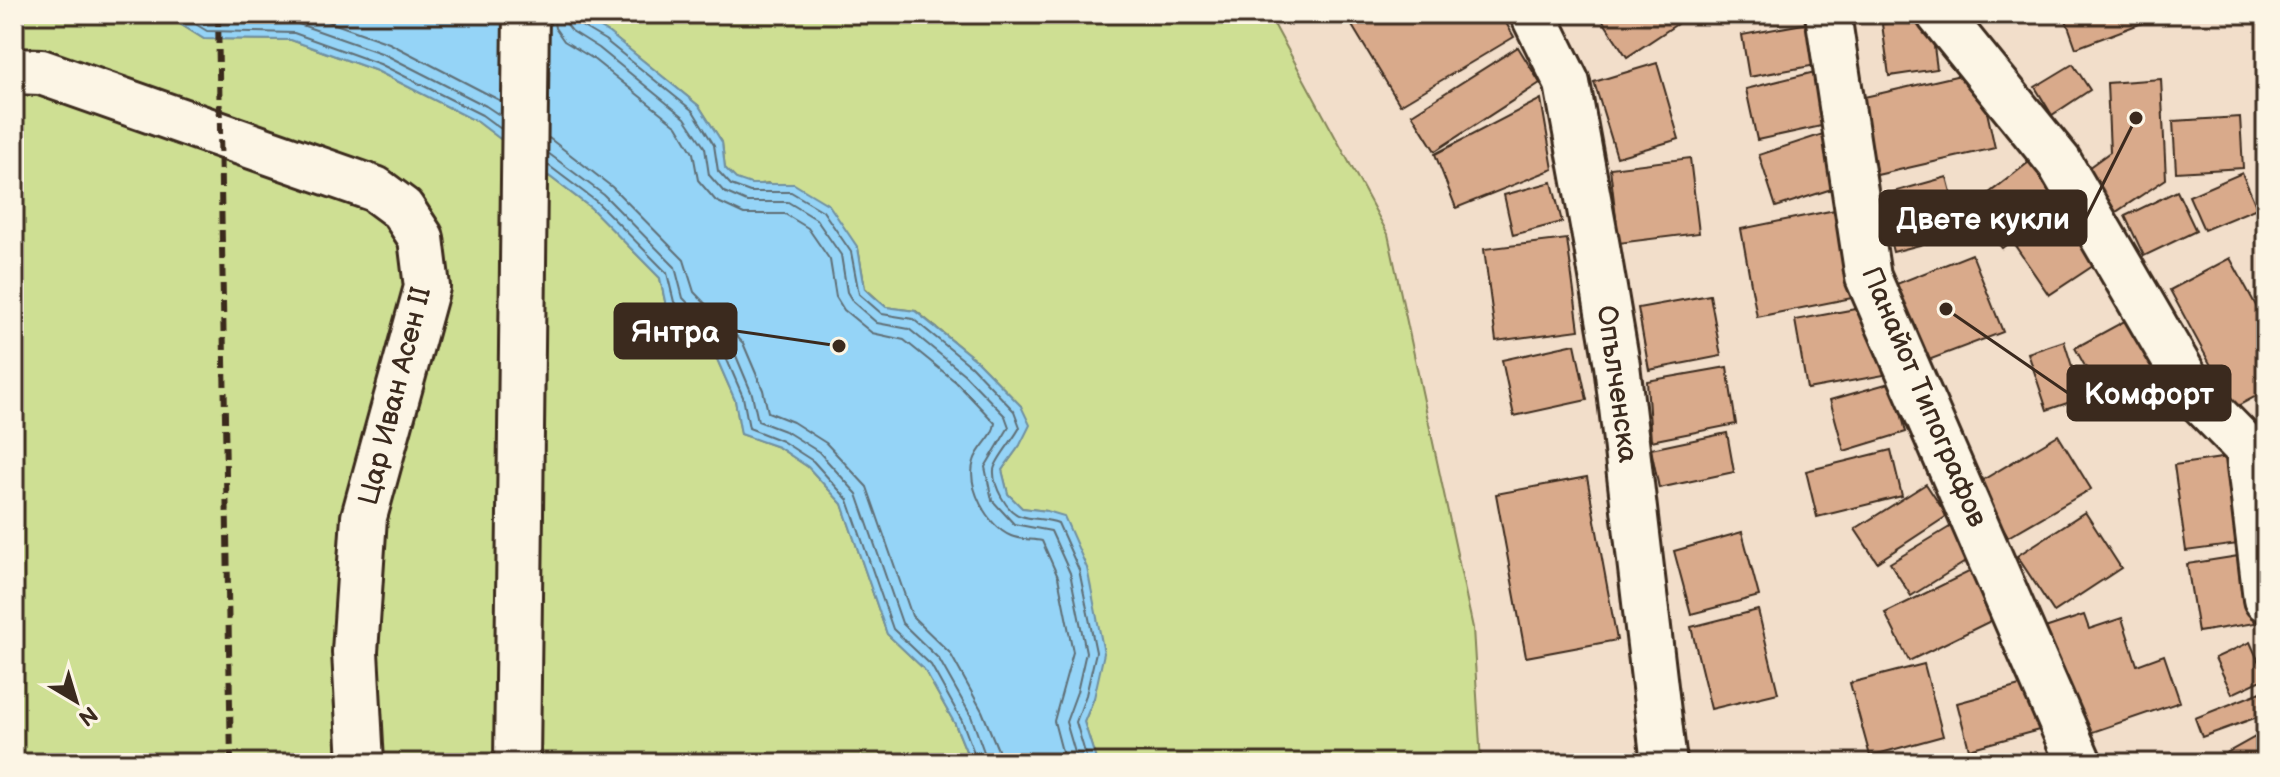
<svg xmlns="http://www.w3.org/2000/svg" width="2280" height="777" font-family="'Balsamiq Sans',sans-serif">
	<rect width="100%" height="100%" fill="#f2deca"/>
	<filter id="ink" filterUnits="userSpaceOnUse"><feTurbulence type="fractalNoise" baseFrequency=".0125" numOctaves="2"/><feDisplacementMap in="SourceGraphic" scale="16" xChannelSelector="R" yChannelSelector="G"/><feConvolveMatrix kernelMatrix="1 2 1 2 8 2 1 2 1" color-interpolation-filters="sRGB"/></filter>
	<g filter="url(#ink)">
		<g fill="#cedf93" stroke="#848458" stroke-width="2">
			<path d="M14,14H164L204,39L291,40L377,71L478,122L591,208L660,278L666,306L717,359L735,400L741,434L778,447L808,467L842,504L887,634L924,669L955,724L971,763H14Z"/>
			<path d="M577,14H1287L1274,24L1388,234L1473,628L1481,763H1097L1084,722L1094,698L1047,511L1022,508L1008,494L1002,470L1020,445L1021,406L976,360L916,311L886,307L865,288L858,248L768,183L751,185L736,179L725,168L722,142L699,106L609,33Z"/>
		</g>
		<path fill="#95d4f7" stroke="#7190a0" stroke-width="2" d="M164,14H577L609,33L699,106L722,142L725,168L736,179L751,184H794L829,205L858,248L865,289L886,307L915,311L976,360L1021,406L1030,425L1020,445L1002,470L1008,494L1022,508L1047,511L1064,516L1087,568L1104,653L1094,698L1084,722L1097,763H971L955,724L924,669L887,634L842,504L808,467L778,447L741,434L735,400L717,359L666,306L660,278L591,208L478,122L377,71L291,40L204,39Z"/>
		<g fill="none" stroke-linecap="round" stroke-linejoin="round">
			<g stroke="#5f6e75" stroke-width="2">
				<path d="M179,14L207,31L294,33L380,64L482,115L501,129"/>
				<path d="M197,14L210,21L296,23L384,54L486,106L501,116"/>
				<path d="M307,14L389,43L501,101"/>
				<path d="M553,14L555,28L564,41L592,58L677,126L693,153L698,180L716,201L744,214H785L808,228L830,260L836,297L844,310L872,333L904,340L956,382L995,423C994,437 978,447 974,461C966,486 987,526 1011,536C1020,540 1032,539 1042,541L1058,577L1073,652L1054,721L1065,763"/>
				<path d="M565,14L566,23L572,31L599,48L685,118L705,148L709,175L724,192L747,202H788L816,219L841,255L847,292L853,302L877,323L909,329L964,374L1005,416L1009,427L985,467L992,500L1014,524L1051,531L1070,573L1086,652L1077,692L1066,722L1078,763"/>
				<path d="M575,14L578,24L605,40L693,111L714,145L718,171L731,185L750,192H791L823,211L851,252L859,294L882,314L913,319L971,366L1014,411L1020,427C1015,438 995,460 994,470C993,485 1006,512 1021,516C1034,520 1046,518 1058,523L1079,570L1096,652L1086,695L1076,722L1088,763"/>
				<path d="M549,138L612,187L684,260L694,292L743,343L763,390L768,412L793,422L826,443L867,487L912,616L950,653L982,711L998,750L1000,763"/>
				<path d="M548,153L604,195L675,267L683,298L734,351L752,394L758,421L787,432L819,452L857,494L902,623L939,659L971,716L988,763"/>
				<path d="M548,165L597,202L667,273L674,302L725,355L743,397L749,428L782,441L813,461L848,500L893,629L931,665L962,721L978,763"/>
			</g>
		</g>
		<g fill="#d9aa8b" stroke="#3b2a1e" stroke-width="2">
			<path d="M1345,14H1501L1514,37L1400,105Z"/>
			<path d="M1613,14H1671L1677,24L1627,57L1603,21Z"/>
			<path d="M1732,14H1787L1733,23Z"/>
			<path d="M2064,14H2166L2076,48Z"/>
			<path d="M1930,17L1937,69L1889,76L1882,24Z"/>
			<path d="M1814,22L1822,64L1749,77L1742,35Z"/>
			<path d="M1518,47L1540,83L1435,151L1412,114Z"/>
			<path d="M1657,63L1679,139L1617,157L1594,82Z"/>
			<path d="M2073,64L2090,90L2052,115L2035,87Z"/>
			<path d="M1823,70L1835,123L1757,140L1746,89Z"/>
			<path d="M1978,71L1995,148L1877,175L1860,98Z"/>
			<path d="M2161,79L2166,179L2116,212L2088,168L2110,152L2107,83Z"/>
			<path d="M1541,99L1553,169L1456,208L1435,154Z"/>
			<path d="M2260,116H2266V153Z"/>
			<path d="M2240,117L2243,168L2176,172L2173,121Z"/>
			<path d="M1829,132L1847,184L1776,207L1759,155Z"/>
			<path d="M1690,158L1699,233L1619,243L1610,168Z"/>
			<path d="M2033,159L2064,199L2002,248L1970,208Z"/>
			<path d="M2242,173L2257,208L2204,230L2189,196Z"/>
			<path d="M1947,177L1962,234L1893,252L1879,196Z"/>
			<path d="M1552,182L1562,222L1513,235L1504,195Z"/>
			<path d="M2177,191L2196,231L2144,256L2125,216Z"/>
			<path d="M1845,208L1862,296L1757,317L1741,229Z"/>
			<path d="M2068,211L2102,260L2049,295L2016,247Z"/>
			<path d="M1567,239L1579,330L1496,341L1484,249Z"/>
			<path d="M1972,254L2003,332L1918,364L1889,287Z"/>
			<path d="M2230,258L2266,324V391L2234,408L2170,290Z"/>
			<path d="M1710,295L1721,356L1649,370L1638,308Z"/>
			<path d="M1872,306L1884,375L1807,389L1795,320Z"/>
			<path d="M2130,318L2159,373L2104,401L2075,348Z"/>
			<path d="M2064,341L2082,398L2047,410L2028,353Z"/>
			<path d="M1575,344L1587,400L1514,416L1502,360Z"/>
			<path d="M1727,367L1736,424L1651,441L1647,381Z"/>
			<path d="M1893,382L1906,432L1844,451L1830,400Z"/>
			<path d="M1727,433L1734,472L1659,488L1651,449Z"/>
			<path d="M2058,435L2091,489L2008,537L1976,484Z"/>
			<path d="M1891,450L1902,496L1817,517L1806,471Z"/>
			<path d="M2235,456L2246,543L2186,551L2174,465Z"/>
			<path d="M1587,477L1617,640L1526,657L1496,494Z"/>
			<path d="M1926,484L1947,516L1877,562L1855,529Z"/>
			<path d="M2085,512L2121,568L2054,612L2017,556Z"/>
			<path d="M1958,522L1978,554L1911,596L1890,563Z"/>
			<path d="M1742,532L1759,596L1691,614L1674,551Z"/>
			<path d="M2245,555L2255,623L2198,632L2187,564Z"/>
			<path d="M1983,565L2007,613L1909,661L1885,613Z"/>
			<path d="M1758,610L1778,693L1711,709L1691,627Z"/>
			<path d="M2084,615L2089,629L2122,618L2137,665L2164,655L2180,702L2078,737L2042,629Z"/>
			<path d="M2250,642L2266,678L2232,694L2215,658Z"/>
			<path d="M1924,664L1943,736L1870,756L1850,683Z"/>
			<path d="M2027,684L2039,730L1969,749L1957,703Z"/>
			<path d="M2266,690V714L2202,737L2195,718Z"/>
			<path d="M2266,731V763H2218L2216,759Z"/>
			<path d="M2054,752L2057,763H2011Z"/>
			<path d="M1639,756L1640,763H1580Z"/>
			<path d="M1955,756L1956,763H1919Z"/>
		</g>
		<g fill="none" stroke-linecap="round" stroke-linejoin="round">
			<g stroke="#3b2a1e" stroke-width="50">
				<g id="street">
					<path d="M1828,14L1868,277L2079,763"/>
					<path d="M1939,14L2059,162L2195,395L2248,449L2266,599"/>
					<path d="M14,71L41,72L375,189L402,209L421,238L427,287L364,517L355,652L361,763"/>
				</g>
			</g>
			<g stroke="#3b2a1e" stroke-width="50">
				<path id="secondary" d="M1533,14L1567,83L1597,247L1617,365L1664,763"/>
			</g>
			<g stroke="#3b2a1e" stroke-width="50">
				<path id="primary" d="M517,763L526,14"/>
			</g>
			<use href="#street" stroke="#fcf5e5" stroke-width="44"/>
			<use href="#secondary" stroke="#fcf5e5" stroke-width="44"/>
			<use href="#primary" stroke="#fcf5e5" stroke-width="44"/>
			<path stroke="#3b2a1e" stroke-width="6" stroke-dasharray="12 6" stroke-linecap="butt" d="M218,14L231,763"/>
		</g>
	</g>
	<g text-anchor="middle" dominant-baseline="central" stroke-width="8" stroke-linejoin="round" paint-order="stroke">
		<g font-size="28" fill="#3b2a1e" stroke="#fcf5e5">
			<text transform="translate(1617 384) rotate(82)">Опълченска</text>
			<text transform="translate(395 396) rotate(-76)">Цар Иван Асен II</text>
			<text transform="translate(1924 397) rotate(67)">Панайот Типографов</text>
		</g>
	</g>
	<path fill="none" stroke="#3b2a1e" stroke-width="3" d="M2136 118L2086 218M839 346L736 331M1946 309L2068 393"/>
	<g fill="#3b2a1e" stroke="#fcf5e5" stroke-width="3">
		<circle cx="2136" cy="118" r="8"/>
		<circle cx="839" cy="346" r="8"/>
		<circle cx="1946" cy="309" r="8"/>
	</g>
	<g fill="#3b2a1e" stroke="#3b2a1e" stroke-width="3">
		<rect x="1880" y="191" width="206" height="54" rx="8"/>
		<rect x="615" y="304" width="121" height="54" rx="8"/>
		<rect x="2068" y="366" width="162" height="54" rx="8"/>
	</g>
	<g font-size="30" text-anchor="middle" font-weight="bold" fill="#fff">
		<text x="1983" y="229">Двете кукли</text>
		<text x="675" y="342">Янтра</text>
		<text x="2149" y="404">Комфорт</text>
	</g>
	<rect width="2280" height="777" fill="none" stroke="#fcf5e5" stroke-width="48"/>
	<rect x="24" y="24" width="2232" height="729" fill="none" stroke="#3b2a1e" stroke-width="3" filter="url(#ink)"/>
	<g transform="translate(76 701) rotate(142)" stroke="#fcf5e5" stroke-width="6" paint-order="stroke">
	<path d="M0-6L14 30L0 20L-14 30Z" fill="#3b2a1e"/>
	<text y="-12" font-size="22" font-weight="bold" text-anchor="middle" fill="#3b2a1e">N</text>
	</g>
</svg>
